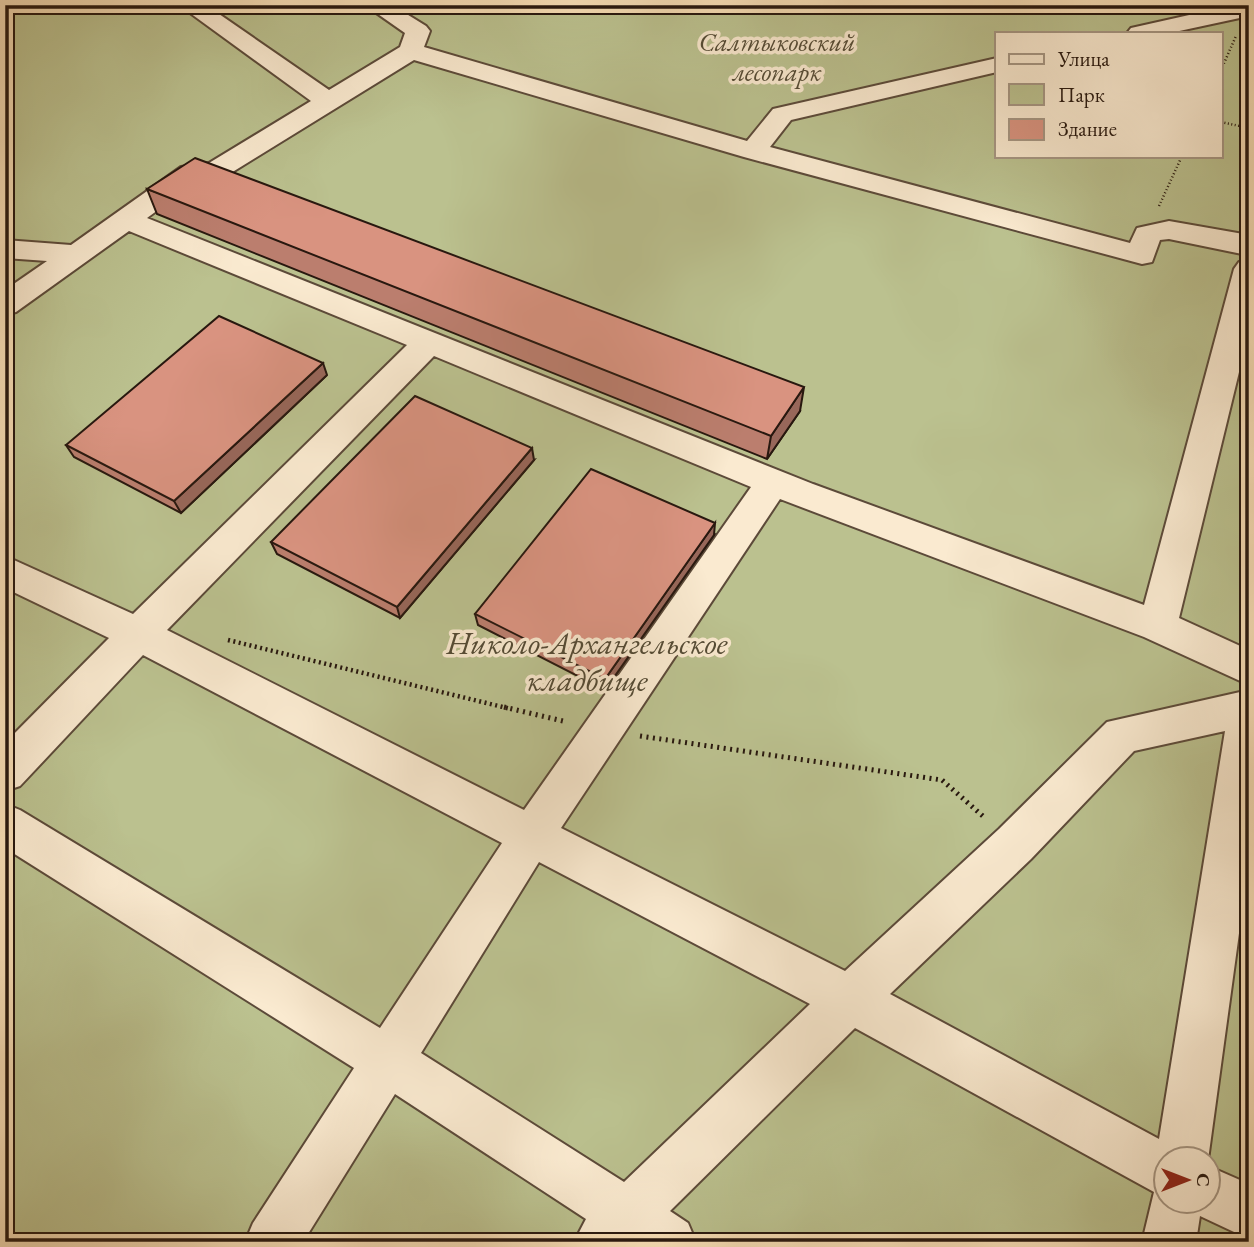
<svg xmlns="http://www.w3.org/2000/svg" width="1254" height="1247" font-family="'EB Garamond',serif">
	<rect width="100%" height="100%" fill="#f7deb6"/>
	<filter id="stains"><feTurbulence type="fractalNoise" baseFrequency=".00286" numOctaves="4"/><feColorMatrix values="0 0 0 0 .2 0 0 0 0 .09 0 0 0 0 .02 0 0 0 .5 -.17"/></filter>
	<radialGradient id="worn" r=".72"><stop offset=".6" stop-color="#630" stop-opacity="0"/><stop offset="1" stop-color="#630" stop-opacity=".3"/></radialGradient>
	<path fill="#bbc18f" stroke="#726c4f" stroke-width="2" fill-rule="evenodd" d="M5,5H1249V1242H5ZM997,33H1221V156H997ZM1166,1160H1208V1202H1166Z"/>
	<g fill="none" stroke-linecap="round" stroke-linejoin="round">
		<g stroke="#5c4a39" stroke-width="4">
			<g id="minor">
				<path d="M179,5H206L329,90L400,47L405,33L365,5H392L426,26L430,31L424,47L747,141L773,109L997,58V72L791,120L770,147L1130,243L1137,228L1169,221L1249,235V253L1242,254L1169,239L1160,240L1152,262L1142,264L744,157L414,60L226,176L199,180L147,218L813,484L1144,605L1234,269L1239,262L1249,260V331L1179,618L1249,650V685L1144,637L780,499L561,828L845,971L999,829L1107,722L1249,690V860L1208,1160H1166V1202H1208V1166L1249,1184V1239L1200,1216L1196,1242H1142L1154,1192L855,1028L670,1211L688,1223L696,1242H574L586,1219L395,1094L303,1242H245L253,1223L354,1068L5,848V804L20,810L380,1028L502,843L143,655L20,786L5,791V743L109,638L5,588V556L133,614L407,345L129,231L16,312L5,315V290L47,261L5,258V240L71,245L181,167L209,163L311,101ZM434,356L751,487L524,810L167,630ZM1225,731L1159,1139L890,994L1031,859L1134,751ZM539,862L810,1004L624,1182L421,1053Z"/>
				<path d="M1234,5H1249V16L1170,33H1127L1131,28Z"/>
			</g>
		</g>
		<g stroke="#28180f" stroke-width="2.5" stroke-dasharray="1 2.5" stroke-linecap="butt">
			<path d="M1221,70L1236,36"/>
			<path d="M1221,122L1249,128"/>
			<path d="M1159,206L1182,156"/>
		</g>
		<path stroke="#28180f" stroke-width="4.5" stroke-dasharray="2 3.5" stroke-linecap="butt" d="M228,640L511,709"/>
		<g stroke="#28180f" stroke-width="5" stroke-dasharray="2 4.5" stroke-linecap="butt">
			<path d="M504,707L567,722"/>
			<path d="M640,736L942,780L985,818"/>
		</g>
		<use href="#minor" fill="#faead0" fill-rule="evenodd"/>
	</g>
	<g fill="#bb7e6e" stroke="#28180f" stroke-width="2">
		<path d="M147,189L800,411L767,459L157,214Z"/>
		<path d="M327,375L181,513L74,457L66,445Z"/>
		<path d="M534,460L400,618L277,554L271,542Z"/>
		<path d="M714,535L605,690L478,625L475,614Z"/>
	</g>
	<g fill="#98675a" stroke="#28180f" stroke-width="2">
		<path d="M323,363L327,375L181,513L174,501Z"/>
		<path d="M804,387L800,411L767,459L771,436Z"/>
		<path d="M532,448L534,460L400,618L397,607Z"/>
		<path d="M715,523L714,535L605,690V679Z"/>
	</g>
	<g fill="#d99380" stroke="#28180f" stroke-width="2">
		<path d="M195,158L804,387L771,436L147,189Z"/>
		<path d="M219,316L323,363L174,501L66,445Z"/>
		<path d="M415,396L532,448L397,607L271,542Z"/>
		<path d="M591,469L715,523L605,679L475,614Z"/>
	</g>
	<g text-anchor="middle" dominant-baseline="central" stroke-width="7" stroke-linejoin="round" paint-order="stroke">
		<g font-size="26" font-style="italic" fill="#544b35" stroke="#faead0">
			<text x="777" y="42">Салтыковский<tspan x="777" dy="30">лесопарк</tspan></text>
		</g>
		<g font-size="32" font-style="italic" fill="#544b35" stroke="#faead0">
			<text x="587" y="643">Николо-Архангельское<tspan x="587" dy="37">кладбище</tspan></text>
		</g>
	</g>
	<rect width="1254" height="1247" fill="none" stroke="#f7deb6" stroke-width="28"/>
	<rect x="7" y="7" width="1240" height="1233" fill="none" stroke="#28180f" stroke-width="3.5"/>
	<rect x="14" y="14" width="1226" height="1219" fill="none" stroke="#28180f" stroke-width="2"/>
	<rect x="995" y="32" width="228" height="126" fill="#faead0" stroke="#a69683" stroke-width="2"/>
	<rect x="1009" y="54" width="35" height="10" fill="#faead0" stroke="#a69683" stroke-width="2"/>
	<text x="1058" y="66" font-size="21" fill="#28180f">Улица</text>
	<rect x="1009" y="84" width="35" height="21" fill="#bbc18f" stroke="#a69683" stroke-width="2"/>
	<text x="1058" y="102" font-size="21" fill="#28180f">Парк</text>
	<rect x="1009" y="119" width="35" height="21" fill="#d99380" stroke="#a69683" stroke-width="2"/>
	<text x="1058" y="136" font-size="21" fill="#28180f">Здание</text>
	<g transform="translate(1187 1180) rotate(90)"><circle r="33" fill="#faead0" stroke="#a69683" stroke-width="2"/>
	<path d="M0-5L12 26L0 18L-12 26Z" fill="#8f2418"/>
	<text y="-10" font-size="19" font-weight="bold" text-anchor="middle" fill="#28180f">С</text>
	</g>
	<rect width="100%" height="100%" filter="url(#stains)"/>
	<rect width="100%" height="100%" fill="url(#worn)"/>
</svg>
